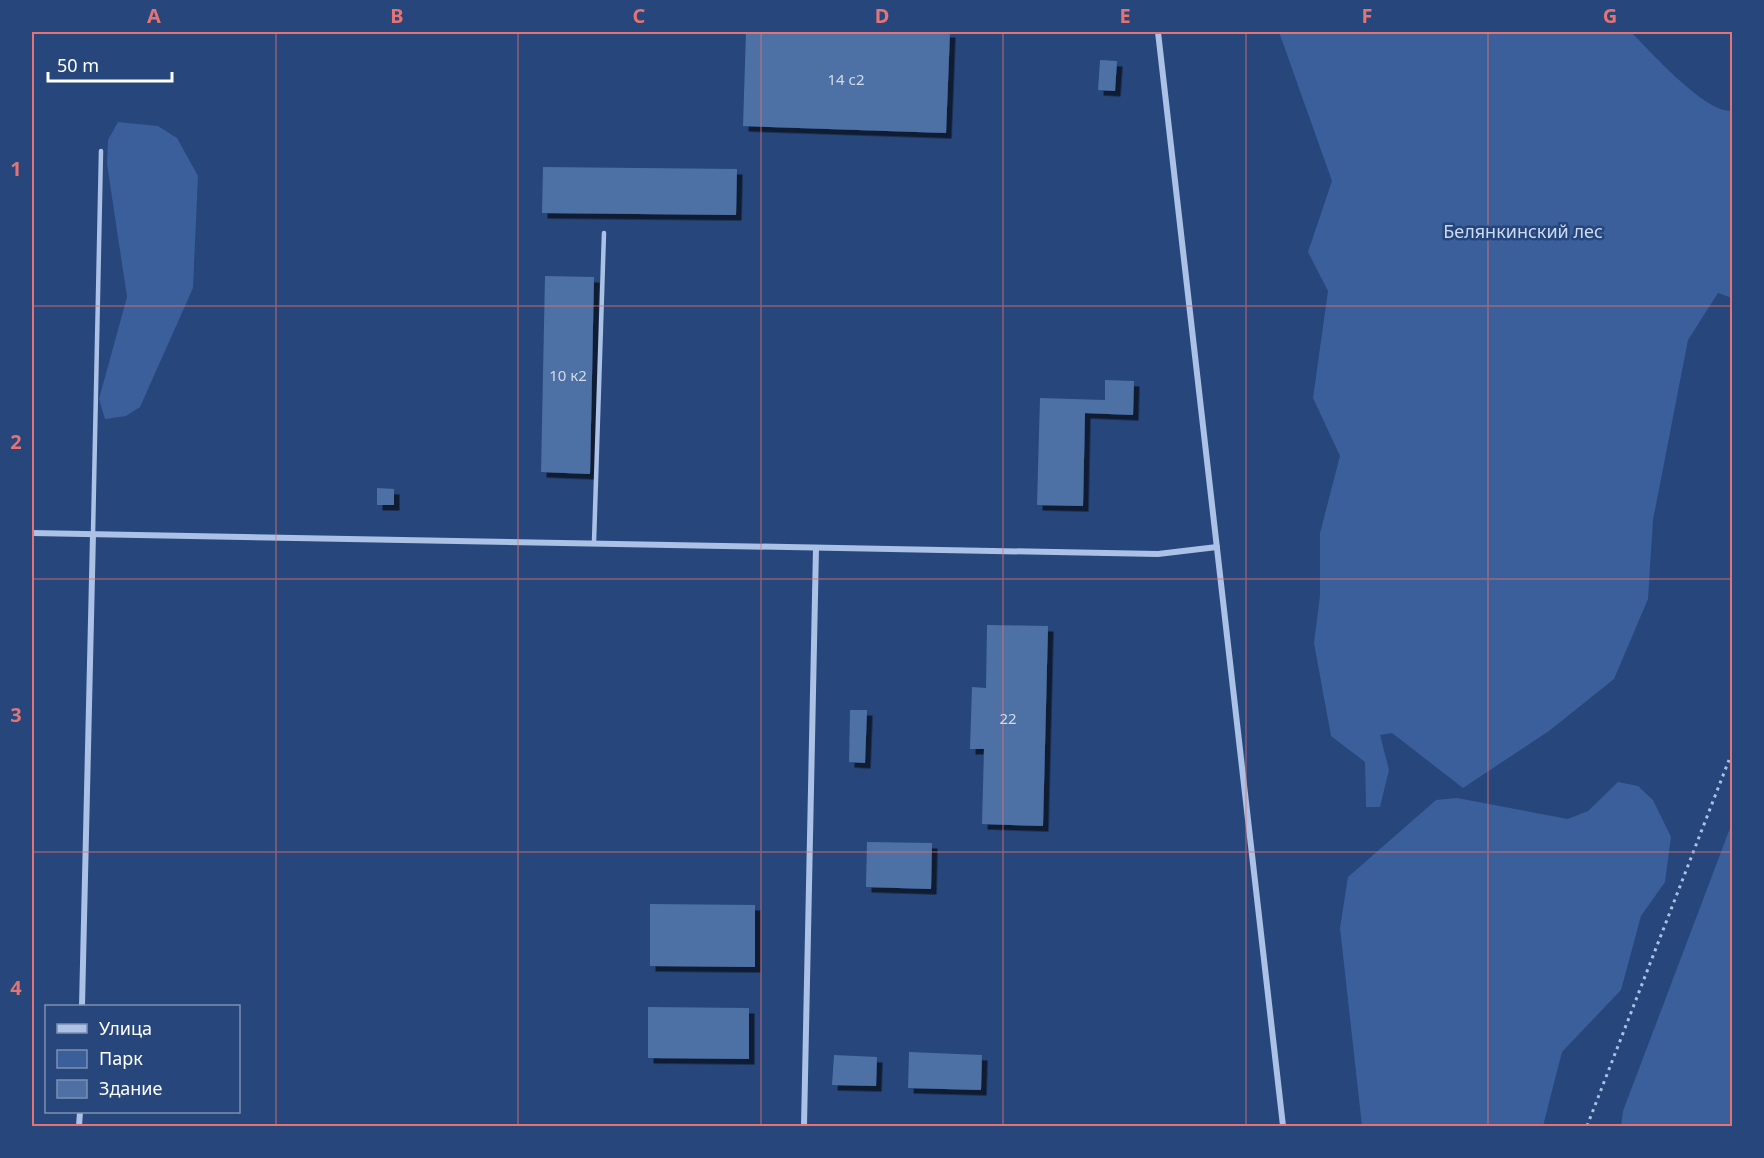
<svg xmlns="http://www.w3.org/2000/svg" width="1764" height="1158" font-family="'Noto Sans',sans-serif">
	<defs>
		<filter id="shadow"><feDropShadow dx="5.5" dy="5.5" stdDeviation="0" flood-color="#0009"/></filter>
	</defs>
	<rect width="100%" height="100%" fill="#26467c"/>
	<g fill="#3a5f9a">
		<path d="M1279,32H1631C1651,52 1705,113 1732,111V298L1718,293L1688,340L1653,520L1648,599L1614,679L1549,731L1463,788L1392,733L1380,735L1389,770L1380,807H1366L1365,762L1331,736L1314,643L1320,596V533L1340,456L1313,398L1328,291L1308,252L1332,181Z"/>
		<path d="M118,122L158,126L177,138L198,176L193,288L140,407L126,416L105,419L99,399L127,297L107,164L108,140Z"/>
		<path d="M1618,782L1638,786L1653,800L1671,837L1665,882L1641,916L1621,990L1562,1052L1543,1126H1362L1340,928L1348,877L1436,800L1457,798L1568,819L1588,811Z"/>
		<path d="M1732,823V1126H1621L1623,1111Z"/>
	</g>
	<g fill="#4e70a5" filter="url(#shadow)">
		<path d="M746,32H950L946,133L743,126Z"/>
		<path d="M1100,60L1117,61L1115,91L1098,90Z"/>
		<path d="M543,167L737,169L736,215L542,213Z"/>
		<path d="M545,276L594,277L590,474L541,472Z"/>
		<path d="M1105,380L1134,381L1133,415L1085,413L1083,506L1037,505L1040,398L1105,400Z"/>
		<path d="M377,488L394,489V505H377Z"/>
		<path d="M987,625L1048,626L1043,826L982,824L984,749H970L972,687L986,688Z"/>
		<path d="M850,710H867L865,763L849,762Z"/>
		<path d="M867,842L932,843L931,889L866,887Z"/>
		<path d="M650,904L755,905V967L650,966Z"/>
		<path d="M648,1007L749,1008V1059L648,1058Z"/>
		<path d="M909,1052L982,1055L981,1090L908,1088Z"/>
		<path d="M834,1055L877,1057L876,1086L832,1085Z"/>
	</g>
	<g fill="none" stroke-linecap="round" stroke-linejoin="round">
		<path stroke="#abc1e5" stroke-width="3" stroke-dasharray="3 4.5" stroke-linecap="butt" d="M1587,1126L1729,760"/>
		<g stroke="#abc1e5" stroke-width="4.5">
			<path d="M93,534L101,151"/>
			<path d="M594,542L604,233"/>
		</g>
		<g stroke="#abc1e5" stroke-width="6">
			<path d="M1158,32L1283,1126"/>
			<path d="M32,533L1158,554L1217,547"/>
			<path d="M82,1006L93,534"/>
			<path d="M79,1126L80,1112"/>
			<path d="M804,1126L816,548"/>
		</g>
	</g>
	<path fill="none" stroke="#e47373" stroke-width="1.5" stroke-opacity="0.55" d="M276,32V1126M518,32V1126M761,32V1126M1003,32V1126M1246,32V1126M1488,32V1126M32,306H1732M32,579H1732M32,852H1732"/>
	<g text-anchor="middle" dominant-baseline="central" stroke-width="5" stroke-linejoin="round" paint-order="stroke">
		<g font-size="15" fill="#d3dbe8">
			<text x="846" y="79">14 с2</text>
			<text x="568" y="375">10 к2</text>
			<text x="1008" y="718">22</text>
		</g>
		<g font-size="18" fill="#cddcf4" stroke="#26467c">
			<text x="1523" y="231">Белянкинский лес</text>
		</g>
	</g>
	<rect width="1764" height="1158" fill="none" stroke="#26467c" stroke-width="66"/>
	<rect x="45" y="1005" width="195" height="108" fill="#26467c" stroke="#7d90b0" stroke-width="1.5"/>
	<rect x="57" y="1024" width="30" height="9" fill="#abc1e5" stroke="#7d90b0" stroke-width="1.5"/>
	<text x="99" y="1035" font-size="18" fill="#ffffff">Улица</text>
	<rect x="57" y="1050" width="30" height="18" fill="#3a5f9a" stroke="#7d90b0" stroke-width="1.5"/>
	<text x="99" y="1065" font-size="18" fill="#ffffff">Парк</text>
	<rect x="57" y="1080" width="30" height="18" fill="#4e70a5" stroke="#7d90b0" stroke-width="1.5"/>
	<text x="99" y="1095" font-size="18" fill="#ffffff">Здание</text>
	<path d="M48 72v9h124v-9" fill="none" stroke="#ffffff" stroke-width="3"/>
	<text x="57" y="72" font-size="18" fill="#ffffff" stroke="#26467c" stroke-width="4.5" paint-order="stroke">50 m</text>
	<rect x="33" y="33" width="1698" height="1092" fill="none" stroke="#e47373" stroke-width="2"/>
	<g font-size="20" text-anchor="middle" font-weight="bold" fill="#e47373">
		<text x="154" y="23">A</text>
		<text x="397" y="23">B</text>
		<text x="639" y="23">C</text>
		<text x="882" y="23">D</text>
		<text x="1125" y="23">E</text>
		<text x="1367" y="23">F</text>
		<text x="1610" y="23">G</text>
		<text x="16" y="176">1</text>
		<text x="16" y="449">2</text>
		<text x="16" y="722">3</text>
		<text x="16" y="995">4</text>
	</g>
</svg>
